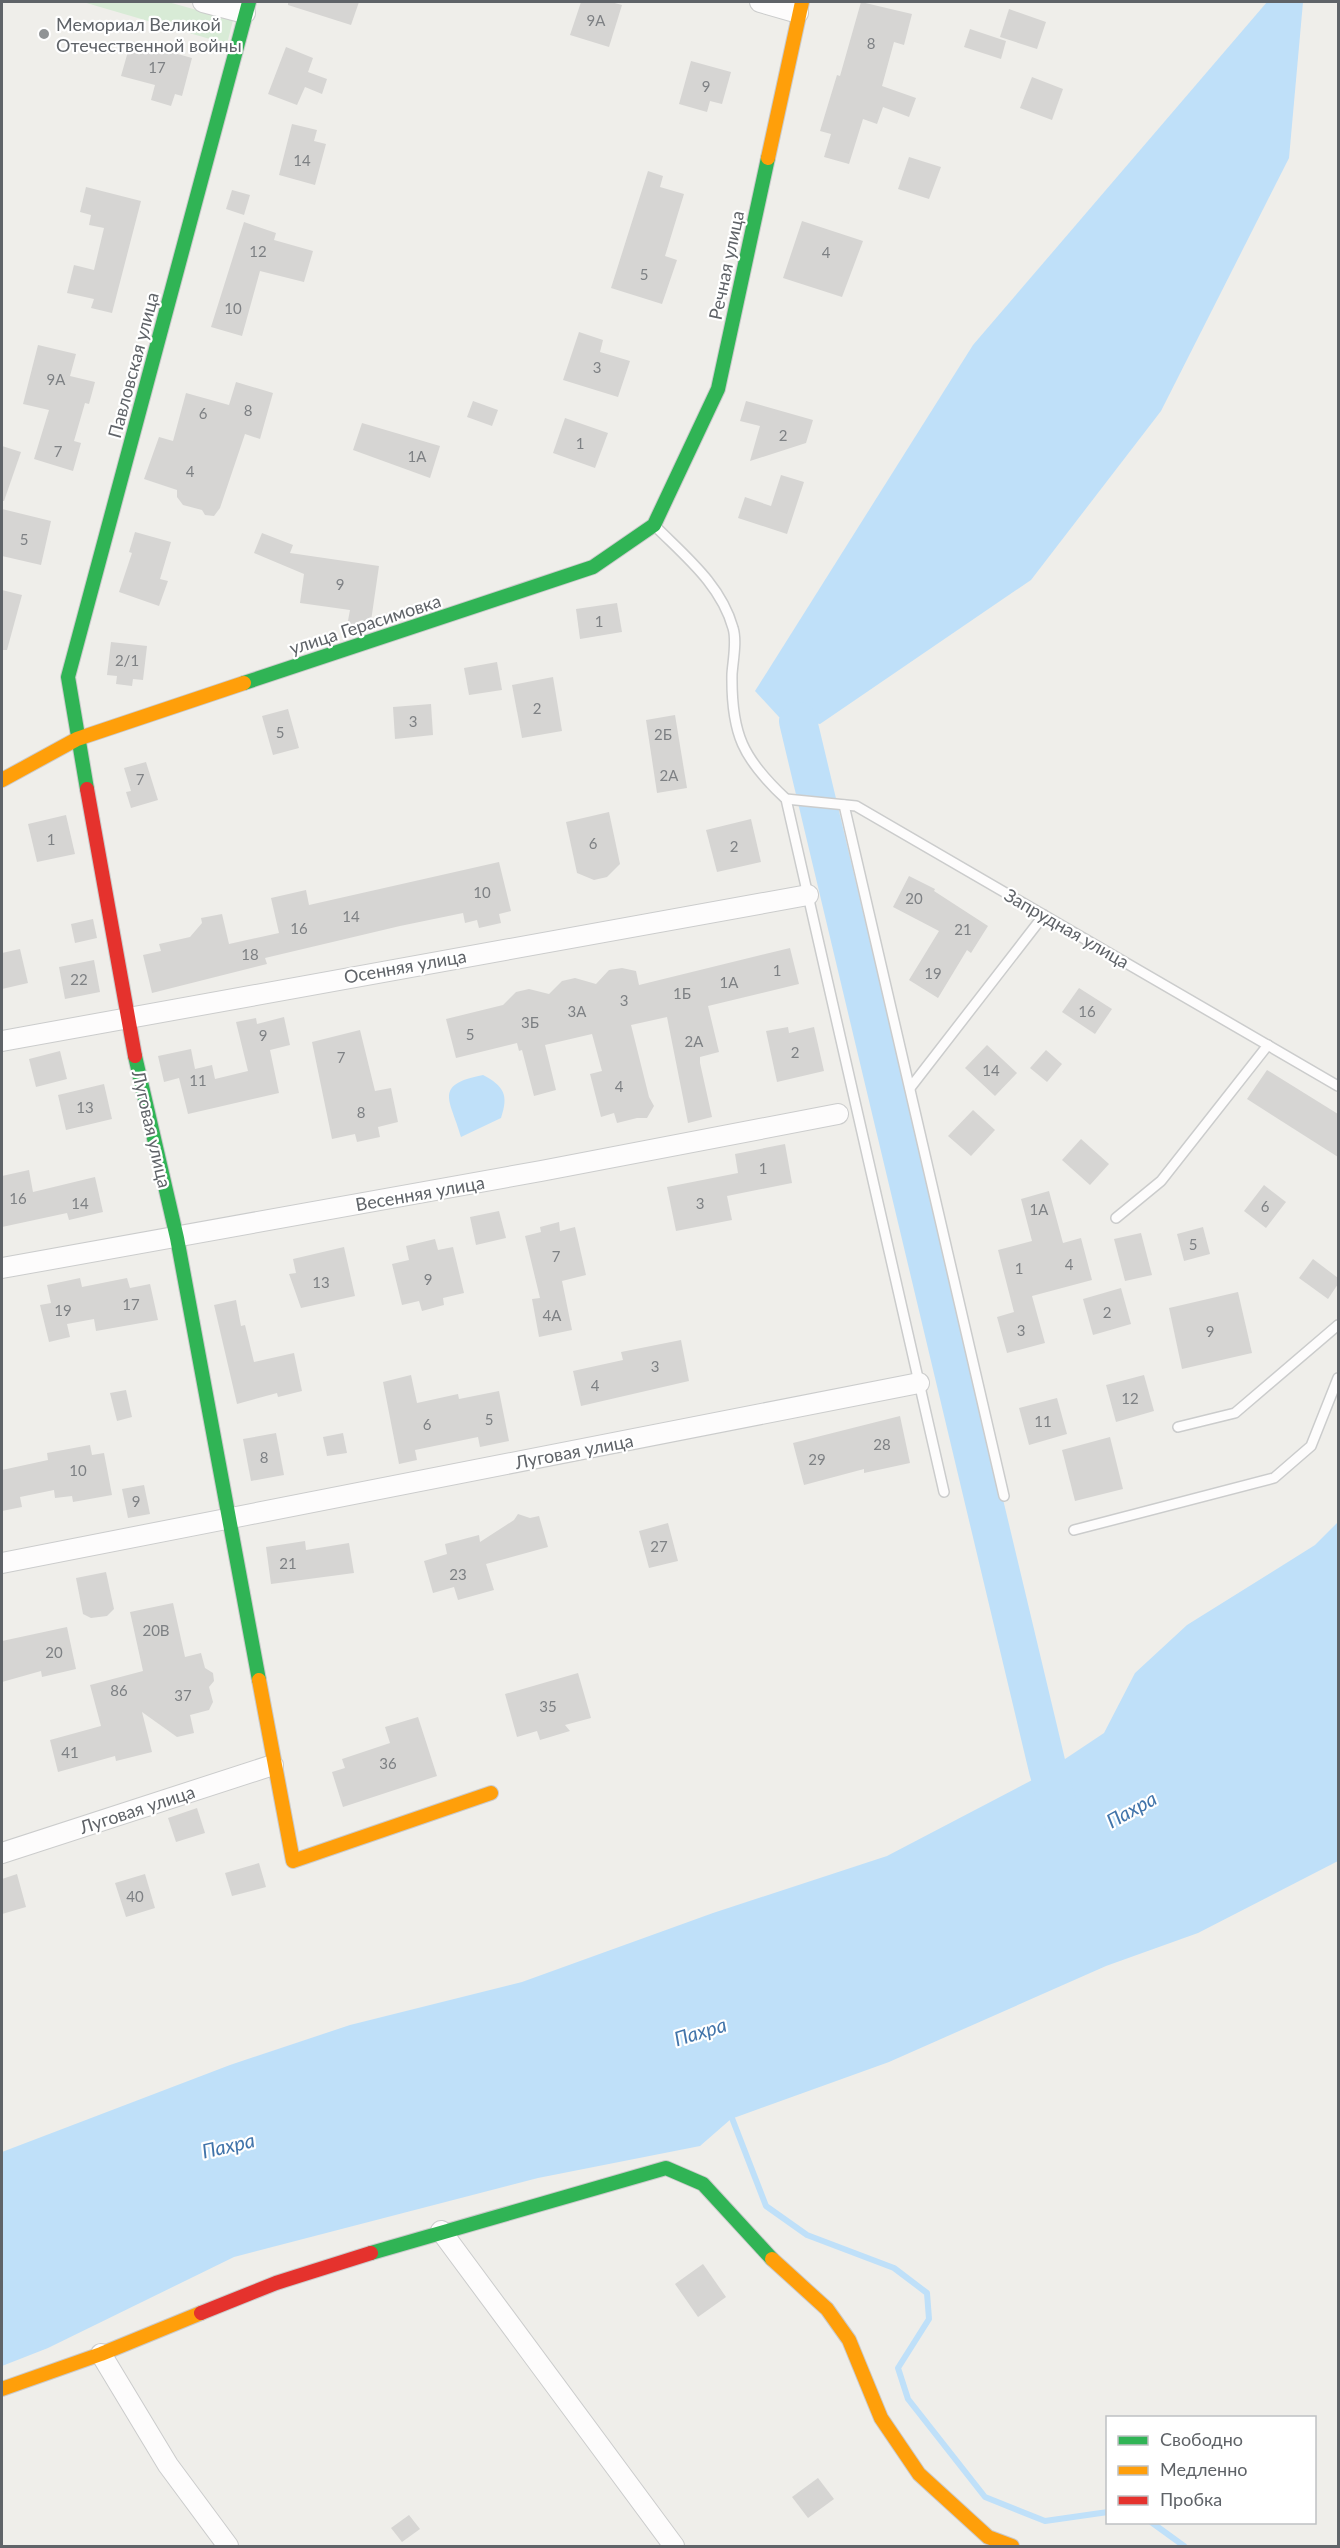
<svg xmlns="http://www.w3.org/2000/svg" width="1340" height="2548" font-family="Lato,sans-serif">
	<rect width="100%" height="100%" fill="#efeeea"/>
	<path fill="#d8ebd6" d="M83,2H168L233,20L227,44Z"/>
	<g fill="#bfe0f9">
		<path d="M1267,2H1303L1289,158L1161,411L1031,580L820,724L779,717L755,691L973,345Z"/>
		<path d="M483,1075C504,1086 509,1095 501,1118L461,1137C451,1100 432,1085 483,1075Z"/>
		<path d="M1338,1522V1861L1198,1933L1106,1966L889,2062L731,2119L700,2146L538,2178L234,2257L48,2348L2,2366V2152L230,2065L350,2025L522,1982L713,1913L887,1856L1038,1777L1104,1733L1135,1673L1187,1625L1315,1545Z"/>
	</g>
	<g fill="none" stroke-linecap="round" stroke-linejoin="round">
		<g stroke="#bfe0f9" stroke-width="6">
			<path d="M730,2113L766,2206L807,2235L894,2268L927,2293L929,2319L898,2368L908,2399L985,2497L1045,2521L1108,2512"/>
			<path d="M1151,2522L1184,2546"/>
		</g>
		<path stroke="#bfe0f9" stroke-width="38" d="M798,721L1048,1770L1062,1819"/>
	</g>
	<g fill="#d6d5d3">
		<path d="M288,2H359L351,25L288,5Z"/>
		<path d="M581,2H611L622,5L609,47L570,35Z"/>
		<path d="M861,2L912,14L904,45L894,42L882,86L916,98L909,117L883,107L877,124L863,119L849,164L824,157L831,134L820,131L837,75L840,76Z"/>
		<path d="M1009,9L1046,22L1037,49L1000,37Z"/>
		<path d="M970,29L1006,41L1001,59L964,47Z"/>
		<path d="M131,41L192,58L182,96L175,94L171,106L151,100L155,85L121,76Z"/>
		<path d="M286,47L313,58L308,72L327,79L322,94L305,87L297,105L268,94Z"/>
		<path d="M691,61L731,72L722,104L710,101L707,112L679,104Z"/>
		<path d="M1032,77L1063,89L1052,120L1020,108Z"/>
		<path d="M292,124L317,130L314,141L326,144L315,185L279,175Z"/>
		<path d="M909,157L941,167L929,199L898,189Z"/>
		<path d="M648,171L663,176L660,187L684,194L665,256L677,260L662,304L611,288Z"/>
		<path d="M86,187L141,201L112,313L91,308L94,299L67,293L74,265L94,270L104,228L89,225L91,215L80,212Z"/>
		<path d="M232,190L250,195L244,215L226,209Z"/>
		<path d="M802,221L863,241L842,297L783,278Z"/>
		<path d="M244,222L276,233L274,240L313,251L304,282L260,271L242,336L211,327Z"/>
		<path d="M579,332L603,340L600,352L630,361L618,397L563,380Z"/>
		<path d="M38,345L76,354L70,376L95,382L89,404L85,403L74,441L81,443L73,471L34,459L49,410L23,404Z"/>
		<path d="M236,382L273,393L260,439L245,434L220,508L214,516L205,515L202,510L183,505L177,497V490L144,479L159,437L173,441L186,393L229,405Z"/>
		<path d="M473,401L498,410L492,426L467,417Z"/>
		<path d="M746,401L813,420L806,443L750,461L760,426L740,421Z"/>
		<path d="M565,418L608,433L595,468L553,453Z"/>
		<path d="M362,423L440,446L430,478L353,450Z"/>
		<path d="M2,446L21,452L4,501H2Z"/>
		<path d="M781,475L804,482L787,534L738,518L745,497L771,506Z"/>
		<path d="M2,509L51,521L41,565L2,556Z"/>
		<path d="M135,532L171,542L160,579L168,581L159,606L119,592L132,553L129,552Z"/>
		<path d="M262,533L293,545L290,553L379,566L371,621L347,626L350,610L300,603L304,574L254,553Z"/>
		<path d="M2,590L22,595L7,650H2Z"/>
		<path d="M617,603L622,632L580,639L576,609Z"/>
		<path d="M111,642L147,646L143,680L133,679L132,686L116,684L117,676L107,675Z"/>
		<path d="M497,662L502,690L469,695L464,668Z"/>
		<path d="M553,677L562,731L522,738L512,685Z"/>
		<path d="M431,704L433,735L395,739L393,707Z"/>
		<path d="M288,709L299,748L273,755L262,716Z"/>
		<path d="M675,715L687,788L657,793L646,720Z"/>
		<path d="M146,762L158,800L131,808L126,792L131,791L124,768Z"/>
		<path d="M609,812L620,864L607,877L594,880L577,873L566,822Z"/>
		<path d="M66,815L75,854L37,862L28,824Z"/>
		<path d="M751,819L761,862L717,872L706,830Z"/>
		<path d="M499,862L511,911L499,914L501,923L479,928L477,920L465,923L463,913L400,926L265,958L267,964L152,993L143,955L161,951L159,944L190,937L202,923L201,918L222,914L229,944L279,933L271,898L306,890L309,905Z"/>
		<path d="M909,876L935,889L934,891L988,926L971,953L967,950L938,998L909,980L939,931L893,907Z"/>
		<path d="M93,919L97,938L75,943L71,924Z"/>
		<path d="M790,948L799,984L708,1006L719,1052L700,1057V1063L712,1117L688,1123L667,1017L631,1025L649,1097L654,1106L647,1118H637L617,1123L614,1113L601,1117L590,1074L602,1071L592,1034L545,1045L556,1090L534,1096L522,1050L519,1051L517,1043L456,1058L446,1019L503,1005L516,992L529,989L549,994L562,981L575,978L596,984L609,970L622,968L636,971L639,985Z"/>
		<path d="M20,949L28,983L2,989V953Z"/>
		<path d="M94,960L100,992L65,999L59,967Z"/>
		<path d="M1079,988L1112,1009L1095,1034L1062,1012Z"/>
		<path d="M284,1017L290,1045L270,1050L279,1093L188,1114L179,1078L164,1082L158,1056L191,1049L195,1069L212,1065L215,1079L248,1071L236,1022L256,1018L257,1024Z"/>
		<path d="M788,1027L789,1033L814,1027L824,1071L777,1082L766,1031Z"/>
		<path d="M360,1030L375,1091L391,1088L398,1122L378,1127L380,1137L357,1142L355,1134L332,1139L312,1042Z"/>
		<path d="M987,1045L1017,1073L995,1096L965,1068Z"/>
		<path d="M1046,1050L1062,1064L1047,1082L1030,1068Z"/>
		<path d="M60,1051L67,1079L36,1087L29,1059Z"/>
		<path d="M1267,1070L1338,1114V1157L1247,1099Z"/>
		<path d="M104,1084L112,1119L66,1130L58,1095Z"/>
		<path d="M973,1110L995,1130L971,1156L948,1136Z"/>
		<path d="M1081,1139L1109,1164L1090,1185L1062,1160Z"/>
		<path d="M785,1144L792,1183L727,1196L732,1220L676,1231L667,1187L738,1173L735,1154Z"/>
		<path d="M29,1170L33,1192L95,1177L103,1212L69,1220L67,1213L2,1227V1176Z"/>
		<path d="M1264,1185L1286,1202L1266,1228L1244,1211Z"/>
		<path d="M1049,1191L1063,1243L1081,1238L1092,1280L1032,1296L1045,1343L1007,1353L997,1317L1014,1312L998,1250L1032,1241L1021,1199Z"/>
		<path d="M499,1211L506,1238L476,1245L470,1217Z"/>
		<path d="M559,1222L560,1231L575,1227L586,1275L562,1281L572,1330L539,1337L532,1299L540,1298L525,1236L541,1232L540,1227Z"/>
		<path d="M1203,1227L1210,1254L1184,1261L1177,1234Z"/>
		<path d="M1141,1233L1152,1275L1125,1281L1114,1239Z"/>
		<path d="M435,1239L438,1250L453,1247L464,1293L443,1298L444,1305L422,1311L419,1301L402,1305L392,1264L409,1260L406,1246Z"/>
		<path d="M344,1247L355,1296L301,1308L289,1274L296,1273L293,1259Z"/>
		<path d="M1313,1259L1338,1278V1284L1328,1299L1299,1278Z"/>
		<path d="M80,1278L82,1287L127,1278L130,1288L150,1284L158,1320L96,1331L94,1319L67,1324L70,1337L49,1342L40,1305L51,1303L47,1285Z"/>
		<path d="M1121,1288L1131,1324L1093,1335L1083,1299Z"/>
		<path d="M1238,1292L1252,1353L1182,1369L1169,1308Z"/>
		<path d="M236,1300L241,1326L245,1325L254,1362L294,1353L302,1391L278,1397L277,1393L237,1404L214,1305Z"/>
		<path d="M681,1340L689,1381L581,1406L573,1371L623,1360L621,1352Z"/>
		<path d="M411,1375L417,1403L458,1394L459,1399L499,1391L509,1441L480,1447L478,1437L415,1450L417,1460L399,1464L383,1382Z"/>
		<path d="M1144,1375L1154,1411L1116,1422L1106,1385Z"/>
		<path d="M126,1390L132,1417L117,1421L110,1393Z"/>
		<path d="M1057,1398L1067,1434L1029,1445L1019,1408Z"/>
		<path d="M900,1416L910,1463L864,1473V1469L804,1485L793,1443Z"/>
		<path d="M276,1433L284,1475L251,1481L243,1439Z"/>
		<path d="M343,1433L347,1453L327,1456L323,1437Z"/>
		<path d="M1110,1437L1123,1489L1075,1501L1062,1450Z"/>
		<path d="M90,1445L92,1455L104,1453L112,1495L73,1502L72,1496L55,1498L54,1490L20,1497L22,1507L2,1511V1470L48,1460L47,1453Z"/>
		<path d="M144,1485L150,1514L128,1518L122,1489Z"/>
		<path d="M518,1514L530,1518L539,1516L548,1547L486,1564L494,1590L458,1600L454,1587L433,1593L424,1561L447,1554L445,1544L479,1535L480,1542L514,1520Z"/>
		<path d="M668,1523L678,1561L649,1568L639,1531Z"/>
		<path d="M305,1541L306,1550L349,1543L354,1573L271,1584L266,1547Z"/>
		<path d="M106,1572L114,1609L107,1616L91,1618L83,1614L76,1578Z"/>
		<path d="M173,1603L185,1657L201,1653L205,1668L213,1673L214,1681L209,1687L213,1702L209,1710L190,1715L194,1733L177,1737L142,1712L152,1752L116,1761L115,1756L58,1772L50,1740L101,1726L90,1685L143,1671L130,1612Z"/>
		<path d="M67,1627L76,1669L42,1677L41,1671L2,1682V1641Z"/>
		<path d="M578,1673L591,1718L565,1725L570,1731L540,1740L537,1731L517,1737L505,1694Z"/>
		<path d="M418,1717L437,1776L343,1807L332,1772L345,1768L342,1759L390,1743L385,1727Z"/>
		<path d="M197,1808L205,1833L176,1842L168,1818Z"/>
		<path d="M259,1863L266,1887L232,1896L225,1873Z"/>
		<path d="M17,1874L26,1907L2,1914V1879Z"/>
		<path d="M145,1874L155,1908L126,1917L115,1883Z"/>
		<path d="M703,2264L726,2297L698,2317L675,2284Z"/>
		<path d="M818,2478L834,2499L808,2518L792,2497Z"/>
		<path d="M409,2515L420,2529L402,2542L391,2528Z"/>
	</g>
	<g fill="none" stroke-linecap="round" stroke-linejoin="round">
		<g stroke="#cbcccc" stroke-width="12">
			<g id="lane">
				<path d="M656,527C686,557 721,585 733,628C737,641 733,660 732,674C731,734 743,759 786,799L944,1492"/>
				<path d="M786,799L856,806L1338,1086"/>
				<path d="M844,805L1004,1496"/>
				<path d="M910,1088L1044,915"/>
				<path d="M1116,1218L1161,1181L1268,1045"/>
				<path d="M1178,1427L1235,1413L1338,1325"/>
				<path d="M1074,1530L1274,1478L1311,1446L1338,1378"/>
			</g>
		</g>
		<g stroke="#cbcccc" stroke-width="22">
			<g id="street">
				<path d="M203,2L245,13"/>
				<path d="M760,2L798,13"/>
				<path d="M2,1041L808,895"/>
				<path d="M2,1268L541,1171L838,1114"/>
				<path d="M2,1563L919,1383"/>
				<path d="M2,1853L273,1765"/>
				<path d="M441,2231L674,2546"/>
				<path d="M101,2354L168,2465L228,2546"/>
			</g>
		</g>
		<g stroke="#cacacb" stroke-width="16">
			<g id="fast">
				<path d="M244,683L593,567L654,525L718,389L768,158"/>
				<path d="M87,789L68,677L249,2"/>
				<path d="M135,1056L177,1238L259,1680"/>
				<path d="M371,2253L666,2168L703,2184L772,2259"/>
			</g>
		</g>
		<g stroke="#cacacb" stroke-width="16">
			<g id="slow">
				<path d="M768,158L802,2"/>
				<path d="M2,780L77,739L244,683"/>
				<path d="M259,1680L293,1861L491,1793"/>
				<path d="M772,2259L827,2309L849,2340L881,2418L919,2474L988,2537L1012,2546"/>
				<path d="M2,2389L101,2354L201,2313"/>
			</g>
		</g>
		<g stroke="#cacacb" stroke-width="16">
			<g id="jam">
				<path d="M87,789L135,1056"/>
				<path d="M201,2313L276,2283L371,2253"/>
			</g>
		</g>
		<use href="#lane" stroke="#fdfcfc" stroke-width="9"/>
		<use href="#street" stroke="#fdfcfc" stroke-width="20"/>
		<use href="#fast" stroke="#30b455" stroke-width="14"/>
		<use href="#slow" stroke="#ff9f0a" stroke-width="14"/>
		<use href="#jam" stroke="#e5322d" stroke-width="14"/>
	</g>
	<circle fill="#919496" stroke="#fff" stroke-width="2" cx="44" cy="34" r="6"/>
	<g text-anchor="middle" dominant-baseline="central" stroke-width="4.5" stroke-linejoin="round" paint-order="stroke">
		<g font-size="15" fill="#7e8184">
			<text x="596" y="20">9А</text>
			<text x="871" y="43">8</text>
			<text x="157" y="67">17</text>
			<text x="706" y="86">9</text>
			<text x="302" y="160">14</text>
			<text x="258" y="251">12</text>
			<text x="826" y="252">4</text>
			<text x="644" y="274">5</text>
			<text x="233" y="308">10</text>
			<text x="597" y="367">3</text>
			<text x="56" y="379">9А</text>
			<text x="248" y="410">8</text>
			<text x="203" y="413">6</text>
			<text x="783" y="435">2</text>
			<text x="580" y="443">1</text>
			<text x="58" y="451">7</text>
			<text x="417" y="456">1А</text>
			<text x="190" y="471">4</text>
			<text x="24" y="539">5</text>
			<text x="340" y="584">9</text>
			<text x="599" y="621">1</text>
			<text x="127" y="660">2/1</text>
			<text x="537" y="708">2</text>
			<text x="413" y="721">3</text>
			<text x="280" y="732">5</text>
			<text x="663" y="734">2Б</text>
			<text x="669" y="775">2А</text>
			<text x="140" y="779">7</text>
			<text x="51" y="839">1</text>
			<text x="593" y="843">6</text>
			<text x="734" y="846">2</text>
			<text x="482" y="892">10</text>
			<text x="914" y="898">20</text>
			<text x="351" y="916">14</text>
			<text x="299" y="928">16</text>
			<text x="963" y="929">21</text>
			<text x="250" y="954">18</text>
			<text x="777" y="970">1</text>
			<text x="933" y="973">19</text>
			<text x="79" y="979">22</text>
			<text x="729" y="982">1А</text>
			<text x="682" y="993">1Б</text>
			<text x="624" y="1000">3</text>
			<text x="577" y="1011">3А</text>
			<text x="1087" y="1011">16</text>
			<text x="530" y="1022">3Б</text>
			<text x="470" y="1034">5</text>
			<text x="263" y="1035">9</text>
			<text x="694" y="1041">2А</text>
			<text x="795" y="1052">2</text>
			<text x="341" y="1057">7</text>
			<text x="991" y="1070">14</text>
			<text x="198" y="1080">11</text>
			<text x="619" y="1086">4</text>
			<text x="85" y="1107">13</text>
			<text x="361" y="1112">8</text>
			<text x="763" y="1168">1</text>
			<text x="18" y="1198">16</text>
			<text x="80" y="1203">14</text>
			<text x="700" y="1203">3</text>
			<text x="1265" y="1206">6</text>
			<text x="1039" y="1209">1А</text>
			<text x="1193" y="1244">5</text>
			<text x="556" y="1256">7</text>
			<text x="1069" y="1264">4</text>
			<text x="1019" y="1268">1</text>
			<text x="428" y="1279">9</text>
			<text x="321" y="1282">13</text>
			<text x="131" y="1304">17</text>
			<text x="63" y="1310">19</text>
			<text x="1107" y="1312">2</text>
			<text x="552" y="1315">4А</text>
			<text x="1021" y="1330">3</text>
			<text x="1210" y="1331">9</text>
			<text x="655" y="1366">3</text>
			<text x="595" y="1385">4</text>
			<text x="1130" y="1398">12</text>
			<text x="489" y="1419">5</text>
			<text x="1043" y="1421">11</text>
			<text x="427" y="1424">6</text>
			<text x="882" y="1444">28</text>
			<text x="264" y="1457">8</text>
			<text x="817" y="1459">29</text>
			<text x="78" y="1470">10</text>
			<text x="136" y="1501">9</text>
			<text x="659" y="1546">27</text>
			<text x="288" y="1563">21</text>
			<text x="458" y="1574">23</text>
			<text x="156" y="1630">20В</text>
			<text x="54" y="1652">20</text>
			<text x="119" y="1690">86</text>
			<text x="183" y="1695">37</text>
			<text x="548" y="1706">35</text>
			<text x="70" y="1752">41</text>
			<text x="388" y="1763">36</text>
			<text x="135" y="1896">40</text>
		</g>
		<g font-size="18" fill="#5f6368" stroke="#fff" text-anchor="start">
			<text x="56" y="24">Мемориал Великой<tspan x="56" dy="21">Отечественной войны</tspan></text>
		</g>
		<g font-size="18" fill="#5f6368" stroke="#fff">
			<text transform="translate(726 265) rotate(-78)">Речная улица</text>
			<text transform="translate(133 365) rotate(-75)">Павловская улица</text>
			<text transform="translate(365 624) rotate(-18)">улица Герасимовка</text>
			<text transform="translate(1067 928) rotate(30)">Запрудная улица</text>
			<text transform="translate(405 966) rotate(-10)">Осенняя улица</text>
			<text transform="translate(152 1129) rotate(77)">Луговая улица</text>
			<text transform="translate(420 1193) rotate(-10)">Весенняя улица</text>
			<text transform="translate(574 1451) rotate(-11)">Луговая улица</text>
			<text transform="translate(137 1809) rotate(-18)">Луговая улица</text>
		</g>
		<g font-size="20" font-style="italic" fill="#4174aa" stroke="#fff">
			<text transform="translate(1131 1809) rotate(-29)">Пахра</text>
			<text transform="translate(700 2031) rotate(-17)">Пахра</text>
			<text transform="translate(228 2145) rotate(-13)">Пахра</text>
		</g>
	</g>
	<rect width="1340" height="2548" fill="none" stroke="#5f6368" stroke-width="6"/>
	<rect x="1106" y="2416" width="210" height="108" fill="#ffffff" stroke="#bfc1c3" stroke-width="1.5"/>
	<rect x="1118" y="2436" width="30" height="9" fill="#30b455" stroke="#bfc1c3" stroke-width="1.5"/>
	<text x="1160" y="2446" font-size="18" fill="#5f6368">Свободно</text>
	<rect x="1118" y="2466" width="30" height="9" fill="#ff9f0a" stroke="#bfc1c3" stroke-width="1.5"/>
	<text x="1160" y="2476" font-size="18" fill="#5f6368">Медленно</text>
	<rect x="1118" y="2496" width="30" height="9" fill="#e5322d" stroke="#bfc1c3" stroke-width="1.5"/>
	<text x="1160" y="2506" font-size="18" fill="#5f6368">Пробка</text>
</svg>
